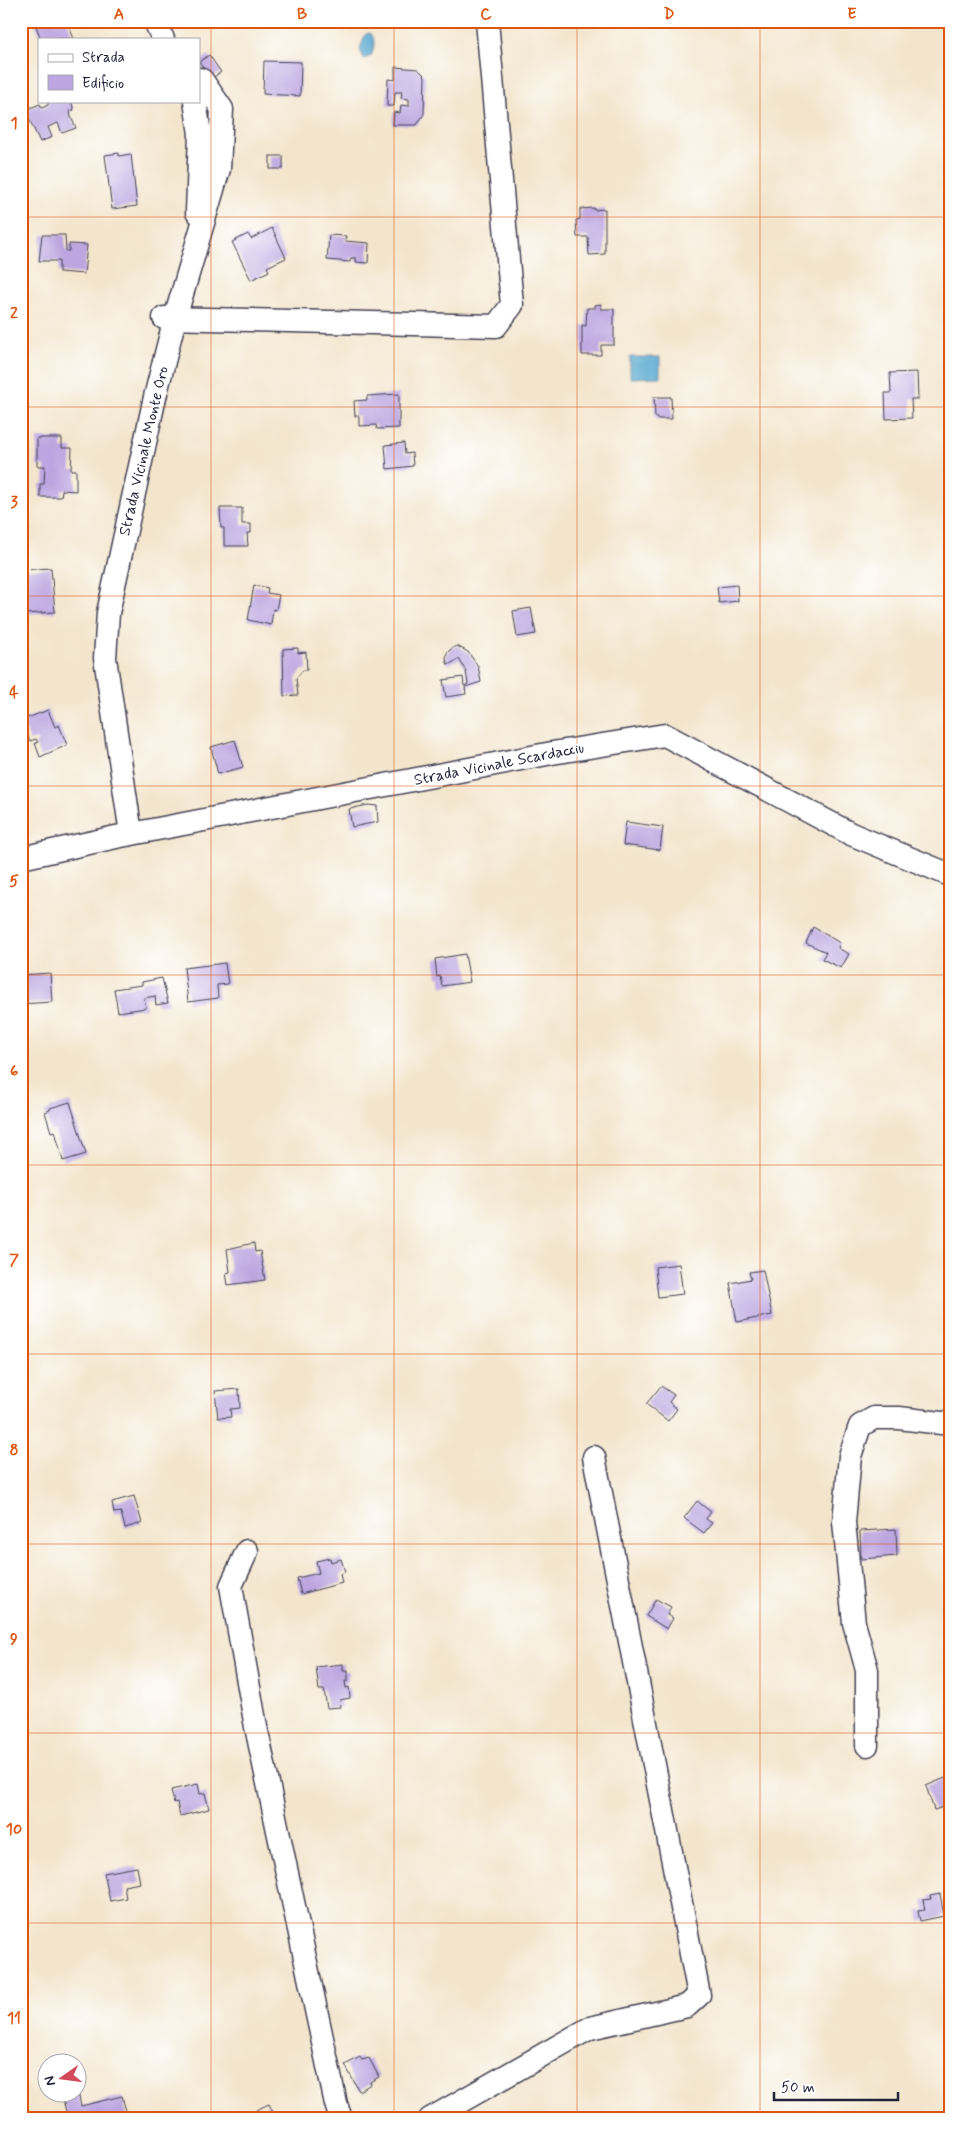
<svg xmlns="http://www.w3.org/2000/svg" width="971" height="2140" font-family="Mynerve,sans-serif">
	<rect width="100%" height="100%" fill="#fff"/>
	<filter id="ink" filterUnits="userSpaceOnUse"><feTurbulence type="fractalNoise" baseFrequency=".02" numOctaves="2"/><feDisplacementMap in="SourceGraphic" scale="10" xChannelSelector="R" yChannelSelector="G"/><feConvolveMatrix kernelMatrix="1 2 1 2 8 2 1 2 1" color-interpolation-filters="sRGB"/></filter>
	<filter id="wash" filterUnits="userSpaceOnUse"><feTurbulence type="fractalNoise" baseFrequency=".0096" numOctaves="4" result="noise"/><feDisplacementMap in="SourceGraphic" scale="20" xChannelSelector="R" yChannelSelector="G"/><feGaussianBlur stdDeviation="1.12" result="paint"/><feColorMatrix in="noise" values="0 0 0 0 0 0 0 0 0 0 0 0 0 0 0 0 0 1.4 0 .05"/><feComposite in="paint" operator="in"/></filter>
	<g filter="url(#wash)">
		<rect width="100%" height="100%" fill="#f3e5cc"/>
		<g fill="#52a6ce" stroke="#3a6484">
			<path d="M368,33L371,34C376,41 374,48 371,56L364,59L360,49L365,35Z"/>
			<path d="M630,357H660V377L630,378Z"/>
		</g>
		<g id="blocks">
			<g fill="#bca5e0">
				<path d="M34,21H67L74,39H41Z"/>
				<path d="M209,55L221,72L211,79L199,62Z"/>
				<path d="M264,61L301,62L300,96L263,94Z"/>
				<path d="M395,67L418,69L425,76L424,114L417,125H393L394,112L400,113L401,105L409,106V99L401,98L402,92H395L394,106H387L388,79L395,80Z"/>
				<path d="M48,101H71L74,110L70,111L71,117L76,128L62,133L58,123L48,127L52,137L40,142L25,110L40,104L42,108L48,105Z"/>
				<path d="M119,153V156L131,154L137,206L112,209L105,155Z"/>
				<rect x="270" y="156" width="13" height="13"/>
				<path d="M594,208V210L605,209V254L589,255L588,237H577L576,220L580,219V209Z"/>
				<path d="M272,228L286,258L267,267L269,271L251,280L232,242L248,234L251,239Z"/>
				<path d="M42,235H65L66,251H69V244L87,245L84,274L59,272V261H39Z"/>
				<path d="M329,235L346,236L345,241L369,243L368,263L356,262V258H351L350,262L327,260Z"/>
				<path d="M601,304V309H614V345H601V355H582V325L586,326L587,308H595V305Z"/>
				<path d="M917,372L918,399H911L912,418L886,419L885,393H891L890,373Z"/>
				<path d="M399,394V428L377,429L376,425L359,426V416H355L354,401L367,400V396Z"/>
				<path d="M654,397H671L672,419H657V417H655Z"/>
				<path d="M37,438H62V448H72L71,470H76V491L62,490L61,497H40V484H44L45,466H37Z"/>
				<path d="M404,443L405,454L412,453L413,466L387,469L385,445Z"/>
				<path d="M220,508H242V524H251V533H247L248,546H224V528H221Z"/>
				<path d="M51,568L55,612L24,614L21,570Z"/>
				<path d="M254,585L268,588L267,593L279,595L276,610L273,609L271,625L248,620Z"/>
				<path d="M737,585L738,601L719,603L717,587Z"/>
				<path d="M531,608L536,634L517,637L513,611Z"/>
				<path d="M457,646L468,652L478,666L481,682L465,687L466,694L446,697L443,680L463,677L464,686L468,684L466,671L459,659L448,665L446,659L447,653L451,649Z"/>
				<path d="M298,648V653L306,652L307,670H303L296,678L298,695L284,696L283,649Z"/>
				<path d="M48,710L55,727L59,725L67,745L40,757L35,743L38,742L36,739L30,741L22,720Z"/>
				<path d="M235,740L243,767L218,774L211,747Z"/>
				<path d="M368,805L377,806L378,822L352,827L349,809Z"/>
				<path d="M626,822L663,827L660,850L623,845Z"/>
				<path d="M813,927L840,943L838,948L849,954L841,968L822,959L826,952L806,943Z"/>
				<path d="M465,954L470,982L442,986L440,976L437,977L435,959Z"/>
				<path d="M225,963L228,984L217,985L218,998L188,1002L184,968Z"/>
				<path d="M50,973L52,1002L21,1004V975Z"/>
				<path d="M162,978L168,1003L156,1005L155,996L144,998L146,1008L118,1012L114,989L142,985V982Z"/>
				<path d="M70,1102L86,1154L63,1161L55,1131L51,1132L45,1112L50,1110V1108Z"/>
				<path d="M254,1243L255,1252L260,1251L265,1280L228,1285L226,1273L230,1272L227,1249Z"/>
				<path d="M679,1264L683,1294L658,1297L655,1267Z"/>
				<path d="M763,1270L772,1315L737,1322L730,1283L751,1279L749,1272Z"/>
				<path d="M661,1386L674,1395L669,1402L677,1409L668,1421L646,1404Z"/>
				<path d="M239,1389L240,1408L230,1409L231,1417L218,1418L215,1391Z"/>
				<path d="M134,1496L142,1523L125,1528L121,1512L114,1513L112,1502Z"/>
				<path d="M697,1501L711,1512L706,1519L712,1523L704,1533L684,1518Z"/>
				<path d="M896,1529L897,1556L861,1559L860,1531Z"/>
				<path d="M330,1558L331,1562L341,1559L345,1572L340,1574L342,1583L301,1594L297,1578L319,1573L316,1561Z"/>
				<path d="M656,1599L671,1607L667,1615L673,1618L667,1629L646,1616Z"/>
				<path d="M343,1664V1671H348V1681H345L346,1688L349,1687L350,1698L340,1700L341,1707L327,1708L324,1690H319L316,1667Z"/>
				<path d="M950,1776V1805L934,1810L926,1786Z"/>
				<path d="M198,1784L200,1794L205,1793L209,1809L180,1816L177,1802L174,1803L171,1790Z"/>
				<path d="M137,1867L140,1883L124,1886L126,1898L110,1901L104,1873Z"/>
				<path d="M940,1894L944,1916L920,1921L918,1911L925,1910L923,1900L931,1899L930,1896Z"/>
				<path d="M360,2057L362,2060L369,2058L379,2077L370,2082L371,2084L359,2091L345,2065Z"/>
				<path d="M61,2092H78L81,2106L122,2096L128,2119H68Z"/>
				<path d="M269,2104L276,2119H245L257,2113L256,2110Z"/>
			</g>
		</g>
	</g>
	<g filter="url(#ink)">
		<use href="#blocks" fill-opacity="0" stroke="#413f51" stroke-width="1"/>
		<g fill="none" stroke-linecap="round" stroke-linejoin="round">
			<g stroke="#413f51" stroke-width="25">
				<g id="minor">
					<path d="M155,21L163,39"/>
					<path d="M195,101L200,134L197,212"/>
					<path d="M164,318L496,326L512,305L487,21"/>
					<path d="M131,834L105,658L108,613L155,397L175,318L219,169L222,109L202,80L199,79"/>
					<path d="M21,858L116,837L552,753L665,735L851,834L950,875"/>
					<path d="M247,1551L231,1586L256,1727L336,2104L341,2119"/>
					<path d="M867,1745V1670L854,1623L844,1522L850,1456L860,1426L874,1418H899L950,1424"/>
					<path d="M430,2119L590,2028L687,2006L699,1995L594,1457"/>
				</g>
			</g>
			<use href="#minor" stroke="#fff" stroke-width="22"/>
		</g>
	</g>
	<path fill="none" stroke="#de560e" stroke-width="1" stroke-opacity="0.55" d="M211,21V2119M394,21V2119M577,21V2119M760,21V2119M21,217H950M21,407H950M21,596H950M21,786H950M21,975H950M21,1165H950M21,1354H950M21,1544H950M21,1733H950M21,1923H950"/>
	<g text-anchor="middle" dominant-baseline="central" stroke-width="4" stroke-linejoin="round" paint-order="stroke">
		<g font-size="16" fill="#22223b" stroke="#fff">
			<text transform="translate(144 451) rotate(-77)">Strada Vicinale Monte Oro</text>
			<text transform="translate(499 764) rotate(-11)">Strada Vicinale Scardacciu</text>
		</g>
	</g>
	<rect width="971" height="2140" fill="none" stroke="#fff" stroke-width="55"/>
	<rect x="38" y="38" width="162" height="65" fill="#ffffff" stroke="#a7a7b1"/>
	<rect x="48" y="54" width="25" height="8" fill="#ffffff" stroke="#a7a7b1"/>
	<text x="82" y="62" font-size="15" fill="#22223b">Strada</text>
	<rect x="48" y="75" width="25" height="15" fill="#bca5e0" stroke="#a7a7b1"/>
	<text x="82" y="88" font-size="15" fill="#22223b">Edificio</text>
	<g transform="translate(62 2078) rotate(256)"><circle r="24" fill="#ffffff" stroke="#a7a7b1"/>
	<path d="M0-4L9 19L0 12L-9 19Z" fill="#d1495b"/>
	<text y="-8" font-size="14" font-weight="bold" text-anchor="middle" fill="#22223b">N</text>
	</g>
	<path d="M774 2092v8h124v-8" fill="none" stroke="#22223b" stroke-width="2.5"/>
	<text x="781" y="2092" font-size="15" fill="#22223b" stroke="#ffffff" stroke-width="4" paint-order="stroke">50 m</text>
	<rect x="28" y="28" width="916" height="2084" fill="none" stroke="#de560e" stroke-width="2"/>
	<g font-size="16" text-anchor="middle" font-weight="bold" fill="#de560e">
		<text x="119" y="19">A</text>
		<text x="302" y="19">B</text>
		<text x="486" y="19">C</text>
		<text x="669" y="19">D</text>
		<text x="852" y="19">E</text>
		<text x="14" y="128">1</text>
		<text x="14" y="318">2</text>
		<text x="14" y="507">3</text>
		<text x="14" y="697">4</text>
		<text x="14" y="886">5</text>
		<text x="14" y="1076">6</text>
		<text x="14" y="1265">7</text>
		<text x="14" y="1455">8</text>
		<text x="14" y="1644">9</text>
		<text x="14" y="1834">10</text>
		<text x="14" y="2023">11</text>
	</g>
</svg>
